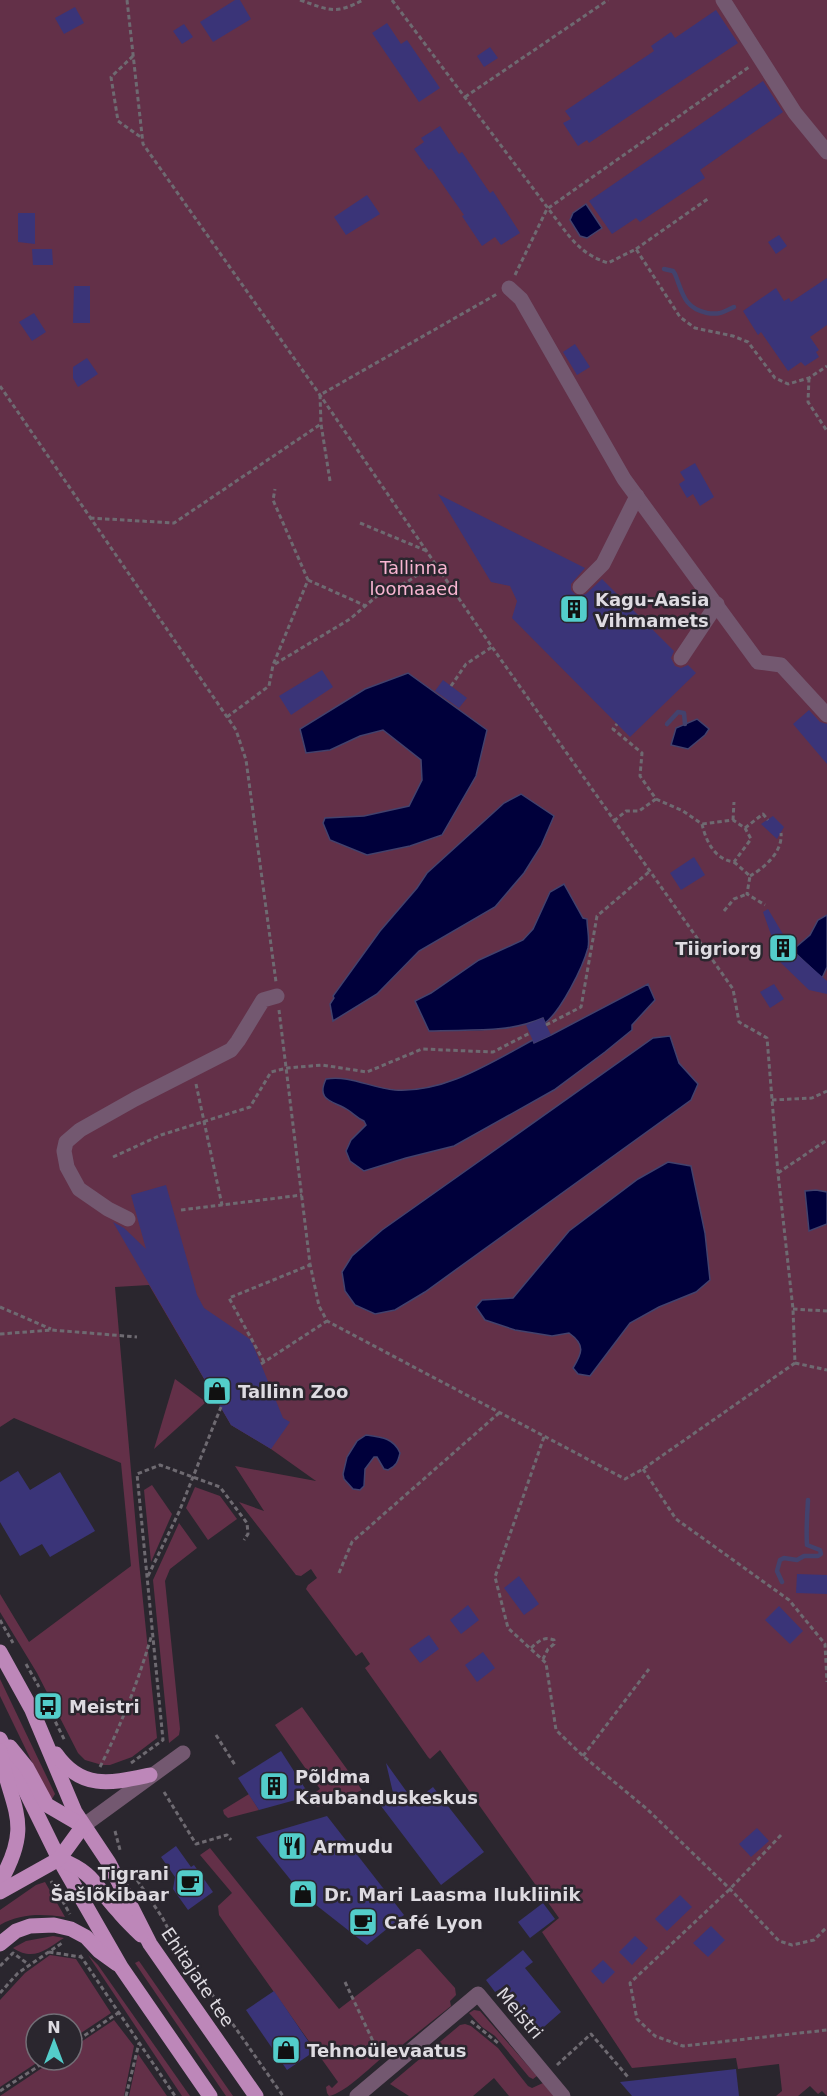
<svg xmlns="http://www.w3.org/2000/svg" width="827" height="2096" font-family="'DejaVu Sans',sans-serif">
	<rect width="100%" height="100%" fill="#2a262e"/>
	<g fill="#633048">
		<path d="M0,0H827V2096L822,2091L818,2094L810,2086L798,2096H776L782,2091L779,2064L738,2069L736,2058L632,2068L542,1932L559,1918L440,1750L430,1759L428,1757L365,1668L370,1664L362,1652L356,1656L306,1589L308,1585L317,1578L311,1569L301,1576L296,1575L239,1502L264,1511L235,1466L316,1481L271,1449L231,1425L149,1285L115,1287L139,1562L157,1738L132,1757L110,1765H102L85,1760L78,1753L37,1673L0,1612V1594L29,1642L131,1566L121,1463L14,1418L0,1427Z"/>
		<path d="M175,1379L206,1402L154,1449Z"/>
		<path d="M152,1485L172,1514L151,1562L144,1490Z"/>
		<path d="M195,1487L220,1496L237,1519L208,1540L186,1508Z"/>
		<path d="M179,1523L197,1548L170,1569L165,1581L180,1729L179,1735L169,1743L153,1580Z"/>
		<path d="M0,1679L55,1794L52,1799L45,1789L0,1696Z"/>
		<path d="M302,1707L362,1790L333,1803L317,1807L310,1796L320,1789L275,1725Z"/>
		<path d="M249,1794L259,1810L228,1818L224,1814L223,1810Z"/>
		<path d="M210,1848L339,2009L417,1949H420L455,1988L456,1995L450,2001L451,2006L391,2054L388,2053C373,2064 346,2093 329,2096L327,2093L326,2087L329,2085L332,2088L338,2082L219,1915L218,1906L232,1893L200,1855Z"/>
		<path d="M45,1882L65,1917C42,1914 21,1913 0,1925V1910L36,1885Z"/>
		<path d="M53,1936L64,1938C46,1949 34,1962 13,1948L26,1941Z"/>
		<path d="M50,1955L76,1959L111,2013L72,2039V2024H36V2060H41L0,2087V2000L25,1973Z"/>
		<path d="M88,1955L98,1965L190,2096H182Z"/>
		<path d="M139,1961L233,2096H226L135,1963Z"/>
		<path d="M474,2010L480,2011L537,2076L533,2079L529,2077L495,2036L482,2027L469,2013Z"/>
		<path d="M114,2020L134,2046L124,2096H0L54,2060H72V2048Z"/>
		<path d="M465,2024L471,2026L498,2048L528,2086L532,2088L543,2083L554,2096H509L494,2078L473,2096H409L390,2084L460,2025Z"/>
		<path d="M138,2054L167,2096H129Z"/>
	</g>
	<g fill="#00003b" stroke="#43426d" stroke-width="1.5">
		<path d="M586,204L602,228L587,238L580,236L570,220L573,213Z"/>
		<path d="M408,673L487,730L476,776L442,835L410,846L367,855L330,840L323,823L325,818L364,816L409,806L422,780L421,760L383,730L360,736L330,750L306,753L300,729L365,689Z"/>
		<path d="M697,719L709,729L705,735L688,749L671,745L676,728Z"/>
		<path d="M521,794L554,816L541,846L524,873L495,907L419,951L377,994L333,1021L330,1004L334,998L333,996L380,931L417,888L427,873L504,803Z"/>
		<path d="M564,884L583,918L587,919C587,928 590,939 588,948C583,967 561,1011 545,1023L543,1018C506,1034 468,1029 429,1031L415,1001L431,993L479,960L523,940L533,929L550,892Z"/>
		<path d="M827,915V967L822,978L793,951L796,947L810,935L818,920Z"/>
		<path d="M648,984L655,1000L632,1025V1030L605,1052L554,1090L454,1146L406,1158L364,1171L350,1161L346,1151L351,1140L366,1125L364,1121C357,1118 354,1114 348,1110C335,1101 315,1102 326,1079C350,1075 371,1088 395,1090C445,1093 490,1063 533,1040L534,1043L551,1035Z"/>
		<path d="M670,1036L679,1063L698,1084L691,1100L425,1292L395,1310L375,1314L355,1305L345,1291L342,1272L352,1256L382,1230L653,1038Z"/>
		<path d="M668,1162L691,1166L705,1233L710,1280L696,1292L659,1307L630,1323L590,1376L578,1374L573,1368C582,1353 586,1345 569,1333L552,1336L515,1330L485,1320L476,1307L482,1300L513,1298L569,1231L638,1179Z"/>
		<path d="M816,1190L827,1192V1224L809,1231L805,1191Z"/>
		<path d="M366,1435C381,1437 394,1438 400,1453C398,1462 396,1466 388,1470L384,1469L377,1457H374L365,1469L364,1486L360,1490L353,1489L344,1479L343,1474L347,1457L357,1441Z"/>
	</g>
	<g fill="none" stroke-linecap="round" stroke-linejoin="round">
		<g stroke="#43426d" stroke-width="4.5">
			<path d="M664,269L673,271L675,274C683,294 684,308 707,313C719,315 724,312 734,307"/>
			<path d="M667,724L678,712L684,713L685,724"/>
			<path d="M782,1582L777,1571L780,1560L784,1558L797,1560L804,1556H818L821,1554L820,1550L807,1545C806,1530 807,1516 808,1500"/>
		</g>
	</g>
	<g fill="#3a3478">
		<path d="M235,0H240L251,19L213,42L200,22Z"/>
		<path d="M75,7L84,23L64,34L55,18Z"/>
		<path d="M716,10L738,43L589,143L587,140L578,146L563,123L571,119L565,111L654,51L651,46L671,32L675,38Z"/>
		<path d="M387,23L401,44L407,40L440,88L419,102L372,33Z"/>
		<path d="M184,24L193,37L182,44L173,31Z"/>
		<path d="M490,47L498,58L484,67L477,56Z"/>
		<path d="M763,81L783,112L700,170L705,178L640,222L636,218L612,234L589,201Z"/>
		<path d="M440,126L459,154L462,152L490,193L493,191L520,233L501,245L495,237L482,246L462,216L464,215L431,168L429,170L414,149L424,142L421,138Z"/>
		<path d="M367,195L380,214L346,235L334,217Z"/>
		<path d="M18,213H35V244L18,242Z"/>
		<path d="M779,235L787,246L776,254L768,242Z"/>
		<path d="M32,249H52L53,265H33Z"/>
		<path d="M827,278V325L810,337L819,350L816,352L819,357L805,366L801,362L788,371L761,332L758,335L743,311L776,288L784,301L789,298L791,302Z"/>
		<path d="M74,286H90V323H73Z"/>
		<path d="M34,313L46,332L32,341L19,322Z"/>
		<path d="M575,344L590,367L577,375L563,352Z"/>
		<path d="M87,358L98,374L78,387L73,378V367Z"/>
		<path d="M695,463L714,497L700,506L693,494L687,498L679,484L685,480L680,472Z"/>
		<path d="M438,494L585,568L571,584V590L577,596L586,594L602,579L674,651L671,658L675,666L681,668L688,665L696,673L630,737L512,618L517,601L510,586L491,582Z"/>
		<path d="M322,670L333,687L291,715L279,696Z"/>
		<path d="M443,680L467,698L459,708L435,691Z"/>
		<path d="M809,710L820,722L827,724V764L793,724Z"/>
		<path d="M773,816L784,827L777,839L761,824Z"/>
		<path d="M694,857L705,875L681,890L670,873Z"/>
		<path d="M768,909L793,951L827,981V994L809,990L781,963L763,912Z"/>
		<path d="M774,984L784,999L770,1008L760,992Z"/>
		<path d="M543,1018L551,1035L534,1043L526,1025Z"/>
		<path d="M166,1185L197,1295L204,1308L251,1340L283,1418L290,1422L271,1449L231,1425L113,1222L124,1228L146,1249L131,1195Z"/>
		<path d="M18,1471L30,1490L60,1472L95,1531L50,1557L42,1544L20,1556L0,1522V1482Z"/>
		<path d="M797,1574L827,1575V1594L796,1593Z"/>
		<path d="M519,1576L539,1604L524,1615L504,1588Z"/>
		<path d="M468,1605L479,1620L461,1634L450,1620Z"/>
		<path d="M779,1606L803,1631L790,1644L765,1620Z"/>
		<path d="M429,1635L439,1649L420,1663L409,1649Z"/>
		<path d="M483,1652L495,1668L477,1682L465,1665Z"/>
		<path d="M281,1751L310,1796L259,1810L238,1778Z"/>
		<path d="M386,1763L414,1802L433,1787L484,1852L441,1885L378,1802L394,1797Z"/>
		<path d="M327,1816L404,1915L367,1945L302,1894L256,1837Z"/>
		<path d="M757,1828L769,1841L751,1857L739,1844Z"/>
		<path d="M176,1846L191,1867L194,1865L213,1892L188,1910L173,1889L175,1877L161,1857Z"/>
		<path d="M680,1895L692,1907L667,1931L655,1919Z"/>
		<path d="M543,1903L555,1919L530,1938L518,1922Z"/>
		<path d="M711,1926L725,1940L708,1957L693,1943Z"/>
		<path d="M635,1936L648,1948L632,1965L619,1952Z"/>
		<path d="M523,1950L533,1962L525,1968L561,2012L537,2033L500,1989L495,1992L486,1980Z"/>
		<path d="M603,1960L615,1972L603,1984L591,1971Z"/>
		<path d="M274,1991L315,2051L287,2070L246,2010Z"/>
		<path d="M736,2069L739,2096H632L620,2082Z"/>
	</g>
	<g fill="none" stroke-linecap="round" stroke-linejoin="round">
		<g stroke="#6e6a71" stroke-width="3" stroke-dasharray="4.5 3" stroke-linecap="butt">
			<path d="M127,0L143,144L320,395L492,647L733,989L739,1022L767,1038L778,1173L793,1309L795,1363L643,1469L625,1479L327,1321L319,1306L310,1264L279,1010"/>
			<path d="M300,0C329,10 335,15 363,0"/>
			<path d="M392,0L559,223C574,243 584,255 608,263L636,249L680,317L695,328L733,336L748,342L775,378L788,384L809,378L827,366"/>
			<path d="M133,56L111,77L118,121L142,138"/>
			<path d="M465,97L608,0"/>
			<path d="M636,249L709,198"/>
			<path d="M515,275L547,209L749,67"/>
			<path d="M809,378L808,402L827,431"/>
			<path d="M0,386L236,730L246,760L276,982"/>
			<path d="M330,481L321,424L320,395L497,294"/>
			<path d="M90,518L174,523L321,424"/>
			<path d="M360,523L427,551"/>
			<path d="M308,580L366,606"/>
			<path d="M275,664L350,619L377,596L407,582L435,563"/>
			<path d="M451,686L466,664L492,647"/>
			<path d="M227,717L269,686L273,665L308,580L273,500L275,489"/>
			<path d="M656,799L683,811L702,824C706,841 714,859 734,862L751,839L745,828L733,820L702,824"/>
			<path d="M733,820L734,802"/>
			<path d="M614,821L626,811H639L656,799L640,776L642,753L613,729L617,724"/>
			<path d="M745,828L763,814L768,820"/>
			<path d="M734,862L750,876L747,894L765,905"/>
			<path d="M750,876C764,868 783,852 781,833"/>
			<path d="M724,911L734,899L747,894"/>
			<path d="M546,1025L581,1007L597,916L650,871"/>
			<path d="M196,1084L222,1205"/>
			<path d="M772,1100L812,1098L827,1091"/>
			<path d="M113,1157L161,1135L250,1107L271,1072L287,1068L322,1065L367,1072L422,1049L493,1052L530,1033"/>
			<path d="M778,1173L827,1140"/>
			<path d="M181,1210L302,1195"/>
			<path d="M0,1307L51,1329"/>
			<path d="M793,1309L827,1311"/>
			<path d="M0,1334L52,1330L137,1337"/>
			<path d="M264,1362L229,1298L310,1265"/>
			<path d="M795,1363L827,1370"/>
			<path d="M261,1364L327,1321"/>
			<path d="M544,1437L495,1577L508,1628L546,1663L556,1730L583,1756L647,1809L730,1889L779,1941L792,1945L814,1940L827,1927"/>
			<path d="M643,1469L676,1519L789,1600L825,1644L827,1682"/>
			<path d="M339,1573L352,1542L499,1413"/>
			<path d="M148,1576L179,1512L221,1407"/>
			<path d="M0,1620L13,1643"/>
			<path d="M531,1648C539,1641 544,1636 554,1640V1644L548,1649L543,1659"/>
			<path d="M26,1664L39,1687"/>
			<path d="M52,1715L65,1741"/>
			<path d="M216,1735L235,1765"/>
			<path d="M583,1756L649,1669"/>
			<path d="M131,1763L163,1740L137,1474L160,1465L220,1487L247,1523L248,1534L244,1540"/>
			<path d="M100,1767C122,1723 138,1682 152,1634"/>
			<path d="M164,1792L196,1844L227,1835L231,1840"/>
			<path d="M115,1831L120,1850"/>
			<path d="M781,1835L730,1889L630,1983L637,2019L655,2036L683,2046L827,2030"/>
			<path d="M133,1874L162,1917L174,1940L283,2096"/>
			<path d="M51,1881L70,1914"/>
			<path d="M49,1952L81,1957"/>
			<path d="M80,1955L175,2096"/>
			<path d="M0,1966L13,1953L28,1964"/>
			<path d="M345,1982L380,2056"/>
			<path d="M0,1993L18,1973L62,1943"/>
			<path d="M471,2021L498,2043"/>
			<path d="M72,2044L118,2013"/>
			<path d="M557,2065L591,2034L628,2077"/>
			<path d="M0,2091L48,2060"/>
			<path d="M126,2096L139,2043"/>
		</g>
		<g stroke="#735870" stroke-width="15">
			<path d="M723,0L795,113L827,152"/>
			<path d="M509,288L521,299L624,479L758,662L781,665L827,715"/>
			<path d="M580,587L603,564L637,496"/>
			<path d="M681,658L717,604"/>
			<path d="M128,1219L108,1209L79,1189L67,1167L64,1151L66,1142L80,1130L135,1099L231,1050L238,1041L263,1000L277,996"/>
			<path d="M83,1826L183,1753"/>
			<path d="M357,2096L478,1994L563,2096"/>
		</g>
		<g stroke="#bd87b9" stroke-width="15">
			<path d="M0,1652L32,1710L75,1812L109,1863L150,1944L256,2096"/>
			<path d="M0,1739L59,1859L121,1967L210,2096"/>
			<path d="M10,1747L27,1768L47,1805L83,1826"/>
			<path d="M0,1751C11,1810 34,1822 0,1882"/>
			<path d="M56,1754C82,1791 112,1783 150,1775"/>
			<path d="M59,1859C95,1873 94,1885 118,1911C125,1920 133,1927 141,1935"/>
			<path d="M0,1892L59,1859L83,1826"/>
			<path d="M0,1944L16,1931L30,1926L54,1925L71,1929L86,1937L99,1951L117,1964"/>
		</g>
	</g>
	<defs>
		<g id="building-square" transform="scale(1.5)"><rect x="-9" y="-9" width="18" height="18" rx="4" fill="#53cdca" stroke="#2a262e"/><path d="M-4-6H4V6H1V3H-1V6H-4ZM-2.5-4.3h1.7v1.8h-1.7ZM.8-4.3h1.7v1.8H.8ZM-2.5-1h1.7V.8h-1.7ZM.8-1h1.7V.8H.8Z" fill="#111"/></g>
		<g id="shop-square" transform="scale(1.5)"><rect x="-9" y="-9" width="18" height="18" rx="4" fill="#53cdca" stroke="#2a262e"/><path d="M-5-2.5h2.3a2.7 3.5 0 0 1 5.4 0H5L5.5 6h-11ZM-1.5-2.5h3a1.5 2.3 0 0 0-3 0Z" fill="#111"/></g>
		<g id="bus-square" transform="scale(1.5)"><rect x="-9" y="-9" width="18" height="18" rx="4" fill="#53cdca" stroke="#2a262e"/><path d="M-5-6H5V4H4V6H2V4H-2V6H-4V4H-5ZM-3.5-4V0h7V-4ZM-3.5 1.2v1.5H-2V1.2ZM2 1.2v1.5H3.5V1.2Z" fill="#111"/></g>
		<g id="restaurant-square" transform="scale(1.5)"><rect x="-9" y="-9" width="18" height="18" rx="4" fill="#53cdca" stroke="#2a262e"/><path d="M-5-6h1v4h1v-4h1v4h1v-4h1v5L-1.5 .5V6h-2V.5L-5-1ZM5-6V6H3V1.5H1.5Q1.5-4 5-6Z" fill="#111"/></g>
		<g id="cafe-square" transform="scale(1.5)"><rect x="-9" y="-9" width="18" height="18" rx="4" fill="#53cdca" stroke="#2a262e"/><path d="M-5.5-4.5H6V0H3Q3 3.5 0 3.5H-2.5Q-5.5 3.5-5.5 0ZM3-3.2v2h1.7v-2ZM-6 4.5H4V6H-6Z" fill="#111"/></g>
	</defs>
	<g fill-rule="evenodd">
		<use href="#building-square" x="574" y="609"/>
		<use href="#building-square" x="783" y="948"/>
		<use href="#shop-square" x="217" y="1391"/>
		<use href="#bus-square" x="48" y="1706"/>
		<use href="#building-square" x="274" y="1786"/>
		<use href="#restaurant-square" x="292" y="1846"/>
		<use href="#cafe-square" x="190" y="1883"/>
		<use href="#shop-square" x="303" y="1894"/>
		<use href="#cafe-square" x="363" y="1922"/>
		<use href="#shop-square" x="286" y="2050"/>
	</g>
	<g text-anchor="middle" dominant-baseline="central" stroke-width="5" stroke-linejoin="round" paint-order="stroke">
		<g font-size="18" fill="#f9b6d2" stroke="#2a262e">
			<text x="414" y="567">Tallinna<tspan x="414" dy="21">loomaaed</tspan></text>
		</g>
		<g font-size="18" font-weight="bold" fill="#dedbe1" stroke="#2a262e" text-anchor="start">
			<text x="595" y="599">Kagu-Aasia<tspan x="595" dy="21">Vihmamets</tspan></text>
			<text x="762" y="948" text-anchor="end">Tiigriorg</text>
			<text x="238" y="1391">Tallinn Zoo</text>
			<text x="69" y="1706">Meistri</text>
			<text x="295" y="1776">Põldma<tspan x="295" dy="21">Kaubanduskeskus</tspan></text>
			<text x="313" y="1846">Armudu</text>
			<text x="169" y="1873" text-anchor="end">Tigrani<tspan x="169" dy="21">Šašlõkibaar</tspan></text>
			<text x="324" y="1894">Dr. Mari Laasma Ilukliinik</text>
			<text x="384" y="1922">Café Lyon</text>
			<text x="307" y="2050">Tehnoülevaatus</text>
		</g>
		<g font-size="18" fill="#dedbe1" stroke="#2a262e">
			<text transform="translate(198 1977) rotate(56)">Ehitajate tee</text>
			<text transform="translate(520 2013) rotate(50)">Meistri</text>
		</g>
	</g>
	<g transform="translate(54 2042)"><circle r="28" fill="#2a262e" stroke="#726e76" stroke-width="1.5"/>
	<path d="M0-4.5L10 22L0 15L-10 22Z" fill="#53cdca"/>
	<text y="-9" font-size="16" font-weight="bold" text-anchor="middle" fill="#dedbe1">N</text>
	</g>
</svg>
